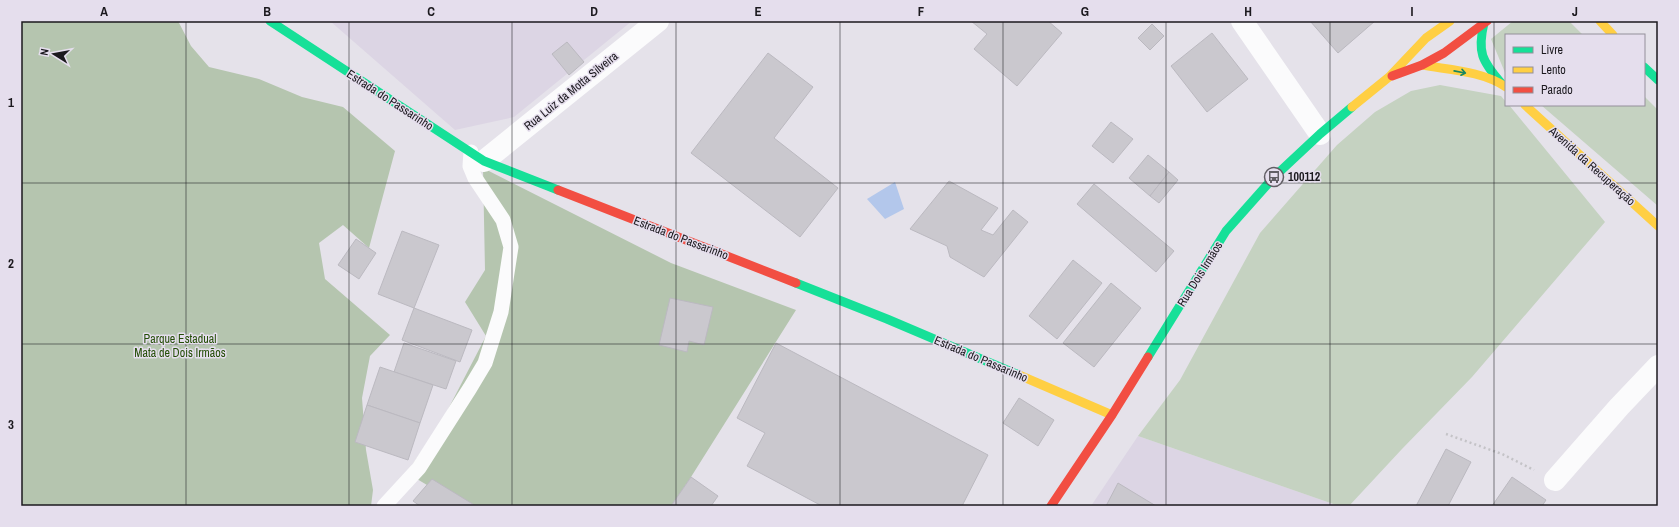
<svg xmlns="http://www.w3.org/2000/svg" width="1679" height="527" font-family="'Archivo Narrow',sans-serif">
	<rect width="100%" height="100%" fill="#e5e2ea"/>
	<g fill="#dcd5e4">
		<path d="M330,21H632L514,117L455,130Z"/>
		<path d="M1138,436L1339,506H1091Z"/>
	</g>
	<g fill="#c5d2c1">
		<path d="M1513,21H1569L1583,35H1506V75L1491,39Z"/>
		<path d="M1440,85L1501,96L1506,102V105H1509L1605,222L1472,377L1402,449L1349,506H1339L1138,436L1180,380L1260,233L1337,145L1375,112L1411,91Z"/>
		<path d="M1644,96L1658,110V206L1541,105H1644Z"/>
	</g>
	<g fill="#b5c5af">
		<path d="M21,21H178L191,46L209,67L259,79L302,97L343,107L395,151L369,248L343,225L319,243L325,279L390,335L370,356L362,398L366,450L373,490L371,506H21Z"/>
		<path d="M483,168L671,263L796,310L691,477L671,506H472L427,485L407,473L443,419L486,336L465,302L485,270Z"/>
	</g>
	<path fill="#b3c7eb" d="M895,182L904,209L885,219L867,199Z"/>
	<g fill="#cac8ce" stroke="#bbb9c0">
		<path d="M971,21H1048L1062,33L1017,86L974,49L987,34Z"/>
		<path d="M1310,21H1375L1338,53Z"/>
		<path d="M1152,24L1164,36L1150,50L1138,38Z"/>
		<path d="M1212,33L1248,79L1207,112L1171,66Z"/>
		<path d="M567,42L584,62L569,75L552,54Z"/>
		<path d="M768,53L813,87L774,138L838,188L800,237L691,153Z"/>
		<path d="M1111,122L1133,139L1113,163L1092,146Z"/>
		<path d="M1148,155L1169,172L1150,196L1129,178Z"/>
		<path d="M1169,172L1178,180L1159,203L1150,196Z"/>
		<path d="M949,181L998,208L981,230L993,235L1013,210L1028,222L984,277L950,257L947,246L910,229Z"/>
		<path d="M1094,184L1174,251L1156,272L1077,204Z"/>
		<path d="M402,231L439,245L414,308L378,294Z"/>
		<path d="M356,239L376,253L359,279L338,265Z"/>
		<path d="M1073,260L1102,283L1057,339L1029,316Z"/>
		<path d="M1111,283L1141,308L1094,367L1063,343Z"/>
		<path d="M670,298L713,307L704,345L689,341L687,352L659,345Z"/>
		<path d="M414,308L472,330L460,362L402,340Z"/>
		<path d="M404,343L456,361L446,389L394,372Z"/>
		<path d="M776,343L988,455L962,506H822L747,466L765,433L737,418Z"/>
		<path d="M380,367L433,385L420,423L367,405Z"/>
		<path d="M1019,398L1054,420L1038,446L1003,423Z"/>
		<path d="M367,405L420,423L408,460L355,442Z"/>
		<path d="M1446,449L1471,462L1448,506H1416Z"/>
		<path d="M691,477L718,496L711,506H671Z"/>
		<path d="M1512,477L1546,500L1542,506H1492Z"/>
		<path d="M432,479L476,506H420L413,501Z"/>
		<path d="M1118,483L1156,506H1106Z"/>
	</g>
	<g fill="none" stroke-linecap="round" stroke-linejoin="round">
		<path stroke="#c4c3c7" stroke-width="2.5" stroke-dasharray="2 3" stroke-linecap="butt" d="M1446,434L1502,454L1534,470"/>
		<path stroke="#fbfbfc" stroke-width="15" d="M384,506L419,468L470,388L485,363L501,312L511,247L503,220L475,178L470,166L471,152"/>
		<g stroke="#fbfbfc" stroke-width="22">
			<path d="M1242,21L1320,134"/>
			<path d="M484,161L658,21"/>
			<path d="M1555,480L1619,407L1658,366"/>
		</g>
		<g stroke="#16e098" stroke-width="9">
			<path d="M270,21L484,161L558,190"/>
			<path d="M1484,23C1477,52 1482,61 1501,83"/>
			<path d="M1644,67L1658,80"/>
			<path d="M796,283L887,319L1019,375"/>
			<path d="M1148,357L1226,231L1274,177L1320,134L1352,107"/>
		</g>
		<g stroke="#ffcf43" stroke-width="9">
			<path d="M1600,21L1613,35"/>
			<path d="M1422,65C1450,70 1482,71 1506,87"/>
			<path d="M1525,105L1658,226"/>
			<path d="M1352,107L1389,77L1426,38L1450,21"/>
			<path d="M1019,375L1112,415"/>
		</g>
		<g stroke="#f24e42" stroke-width="9">
			<path d="M1392,76L1422,65L1444,53L1487,21"/>
			<path d="M558,190L796,283"/>
			<path d="M1051,506L1112,415L1148,357"/>
		</g>
	</g>
	<defs><path id="oneway-shaft" d="M-6 0H5M1.5-3L5.5 0L1.5 3" fill="none" stroke-width="1.6" stroke-linecap="round" stroke-linejoin="round"/></defs>
	<use stroke="#188661" href="#oneway-shaft" transform="translate(1460 72) rotate(11)"/>
	<path fill="none" stroke="#1b191e" stroke-width="1" stroke-opacity="0.55" d="M186,21V506M349,21V506M512,21V506M676,21V506M840,21V506M1003,21V506M1166,21V506M1330,21V506M1494,21V506M21,183H1658M21,344H1658"/>
	<defs>
		<g id="bus-ring" transform="scale(1)"><circle r="9.5" fill="#e5deed" stroke="#625f65" stroke-width="1.5"/><path d="M-5-6H5V4H4V6H2V4H-2V6H-4V4H-5ZM-3.5-4V0h7V-4ZM-3.5 1.2v1.5H-2V1.2ZM2 1.2v1.5H3.5V1.2Z" fill="#625f65"/></g>
	</defs>
	<g fill-rule="evenodd">
		<use href="#bus-ring" x="1274" y="177"/>
	</g>
	<g text-anchor="middle" dominant-baseline="central" stroke-width="3" stroke-linejoin="round" paint-order="stroke">
		<g font-size="12" fill="#1b191e" stroke="#e5deed">
			<text transform="translate(571 91) rotate(-39)">Rua Luiz da Motta Silveira</text>
			<text transform="translate(390 100) rotate(33)">Estrada do Passarinho</text>
			<text transform="translate(1592 166) rotate(42)">Avenida da Recuperação</text>
			<text transform="translate(681 238) rotate(21)">Estrada do Passarinho</text>
			<text transform="translate(1200 274) rotate(-58)">Rua Dois Irmãos</text>
			<text transform="translate(981 359) rotate(23)">Estrada do Passarinho</text>
		</g>
		<g font-size="12" font-weight="bold" fill="#1b191e" stroke="#e5deed" text-anchor="start">
			<text x="1288" y="177">100112</text>
		</g>
		<g font-size="12" fill="#244e07" stroke="#e5deed">
			<text x="180" y="339">Parque Estadual<tspan x="180" dy="14">Mata de Dois Irmãos</tspan></text>
		</g>
	</g>
	<rect width="1679" height="527" fill="none" stroke="#e5deed" stroke-width="44"/>
	<rect x="1505" y="34" width="140" height="72" fill="#e5deed" stroke="#948f9a"/>
	<rect x="1513" y="47" width="20" height="6" fill="#16e098" stroke="#948f9a"/>
	<text x="1541" y="54" font-size="12" fill="#1b191e">Livre</text>
	<rect x="1513" y="67" width="20" height="6" fill="#ffcf43" stroke="#948f9a"/>
	<text x="1541" y="74" font-size="12" fill="#1b191e">Lento</text>
	<rect x="1513" y="87" width="20" height="6" fill="#f24e42" stroke="#948f9a"/>
	<text x="1541" y="94" font-size="12" fill="#1b191e">Parado</text>
	<g transform="translate(54 54) rotate(281)" stroke="#e5deed" stroke-width="3" paint-order="stroke">
	<path d="M0-3L7 15L0 10L-7 15Z" fill="#1b191e"/>
	<text y="-6" font-size="11" font-weight="bold" text-anchor="middle" fill="#1b191e">N</text>
	</g>
	<rect x="22" y="22" width="1635" height="483" fill="none" stroke="#1b191e" stroke-width="1.5"/>
	<g font-size="13" text-anchor="middle" font-weight="bold" fill="#1b191e">
		<text x="104" y="16">A</text>
		<text x="267" y="16">B</text>
		<text x="431" y="16">C</text>
		<text x="594" y="16">D</text>
		<text x="758" y="16">E</text>
		<text x="921" y="16">F</text>
		<text x="1085" y="16">G</text>
		<text x="1248" y="16">H</text>
		<text x="1412" y="16">I</text>
		<text x="1575" y="16">J</text>
		<text x="11" y="107">1</text>
		<text x="11" y="268">2</text>
		<text x="11" y="429">3</text>
	</g>
</svg>
